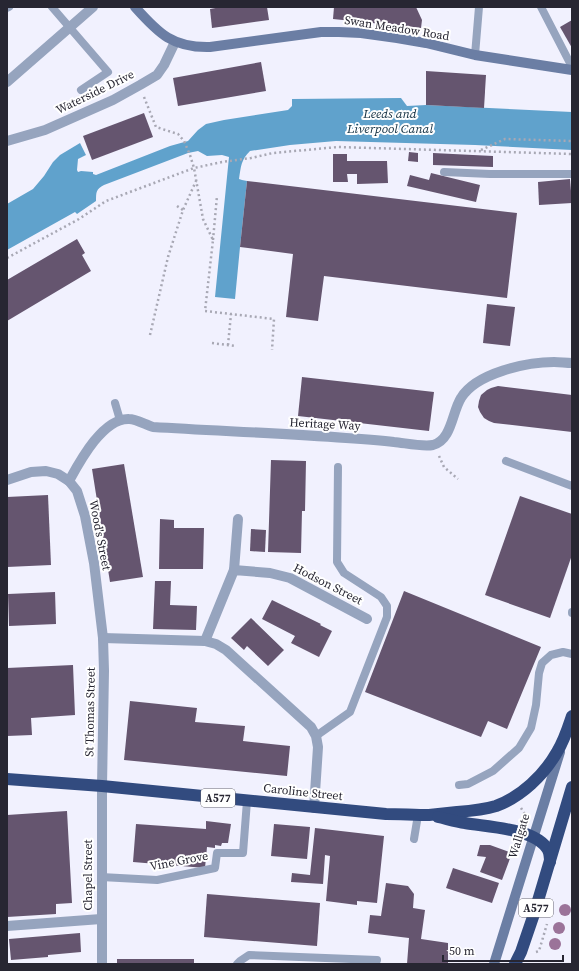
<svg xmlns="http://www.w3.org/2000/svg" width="579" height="971" font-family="'Source Serif 4',serif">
	<rect width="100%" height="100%" fill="#f1f1fe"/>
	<path fill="#60a2cc" d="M401,98L407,106L426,105L572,112V150L475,145L336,141L290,145L250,151C241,160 241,166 239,179L242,180L247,181L240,247L235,299L215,297L229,157L222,155L207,156L198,151L188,153L104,185C96,189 96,192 96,201L77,214L75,212L7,250V204L33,189L44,176L53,162L60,155L80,143L86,155L78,159L77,170L78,172L81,171L93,172V174L96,175L170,146L188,141L198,130L206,124L224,120L288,110L292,106V99Z"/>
	<g fill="#65556f">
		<path d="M221,7H267L269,20L212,28L210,9Z"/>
		<path d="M334,7H416L422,20L421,28L333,19Z"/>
		<path d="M572,20V48L560,27Z"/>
		<path d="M261,62L266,91L178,106L173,78Z"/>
		<path d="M426,71L486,75L484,108L426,105Z"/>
		<path d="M144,113L153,137L92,160L83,136Z"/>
		<path d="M409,152L418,153V162L408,161Z"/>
		<path d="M433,153L493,156V167L433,165Z"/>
		<path d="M333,154H347V161H387L388,183L357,184V174H347L348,182H333Z"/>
		<path d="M431,173L480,185L476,202L407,186L410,175L429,180Z"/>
		<path d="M570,179L572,203L539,205L538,182Z"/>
		<path d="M247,181L517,213L507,298L324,276L318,321L286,317L293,254L240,247Z"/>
		<path d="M77,239L85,253L82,255L91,271L7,321V280Z"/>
		<path d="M487,304L515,307L510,346L483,343Z"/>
		<path d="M302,377L434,392L429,431L298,416Z"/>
		<path d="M498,386L572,395V432L494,423L489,421L484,418L480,412L478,407L479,401L481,395L487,390L491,388Z"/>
		<path d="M271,460L306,461L305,511H302L301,553L268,552Z"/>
		<path d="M124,464L143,577L110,582L92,469Z"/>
		<path d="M48,495L51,565L7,567V497Z"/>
		<path d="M520,496L572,514V555L550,618L485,595Z"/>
		<path d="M160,519L174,520V528H204L203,569H159Z"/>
		<path d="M251,529L266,530L265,552L250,551Z"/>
		<path d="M155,581H171L170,605L197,606L196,630L153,629Z"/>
		<path d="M404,591L541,647L507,729L488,721L481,737L365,692Z"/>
		<path d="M55,592L56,624L9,626L8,594Z"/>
		<path d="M272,600L321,624L320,625L332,631L319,657L291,643L295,636L262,619Z"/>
		<path d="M251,618L284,650L268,666L247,646L244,650L231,638Z"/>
		<path d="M73,665L75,715L31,718L32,735L7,736V668Z"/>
		<path d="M130,701L197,708L195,722L245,726L243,741L290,746L287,776L124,760Z"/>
		<path d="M67,811L72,903L56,904V914L7,917V815Z"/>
		<path d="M206,821L231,824L228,843H222L221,846L215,845V848L207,847L205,868L133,862L136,824L206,829Z"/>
		<path d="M274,824L310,827L307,859L271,856Z"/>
		<path d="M315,828L384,836L377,903L357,901V905L326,901L330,856L325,855L323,884L291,882L292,873L310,875Z"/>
		<path d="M480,845H490L512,853L502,880L480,872L486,857L477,856Z"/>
		<path d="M453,868L499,883L492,903L446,888Z"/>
		<path d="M386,883L408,886L414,894L413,908L425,910L421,939L448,943V964H407L409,938L368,933L370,915L381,916Z"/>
		<path d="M207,894L320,903L317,946L204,937Z"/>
		<path d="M80,933L81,952L48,955V957L11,960L9,939Z"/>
		<rect x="117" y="959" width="77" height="5"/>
	</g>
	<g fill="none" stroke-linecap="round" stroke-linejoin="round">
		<g stroke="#a8a8b4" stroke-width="2.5" stroke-dasharray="2 3" stroke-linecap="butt">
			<path d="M144,97L156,127L178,134L184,141L190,155L194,168L203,219L213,240L205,311L274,319L272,350"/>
			<path d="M481,150L505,139L572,141"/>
			<path d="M177,206L183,210"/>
			<path d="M213,240L217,196"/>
			<path d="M7,258L79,219L106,201L194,168L222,162L251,158L273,153L338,147L572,154"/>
			<path d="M150,335L168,257L183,210L196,181"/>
			<path d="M212,343L235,346"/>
			<path d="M228,345L231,314"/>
			<path d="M439,456L444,467L458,479"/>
			<path d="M521,808L526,816L525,818"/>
			<path d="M536,952L539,951L547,924"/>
		</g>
		<g stroke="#96a4be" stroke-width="8">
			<path d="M52,7L108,72L81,90"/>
			<path d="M541,7L572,67"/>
			<path d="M7,8L9,7"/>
			<path d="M475,55L479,7"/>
			<path d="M444,172L490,174H572"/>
			<path d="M115,403L120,420"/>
			<path d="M506,461L572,486"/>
			<path d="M572,612V613"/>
			<path d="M316,736L350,712L387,617V606L381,597L344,573L337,562L338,467"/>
			<path d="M459,785L468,784L493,771L519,748L531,728L536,705L539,673L542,663L551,655L563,652L572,654"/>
			<path d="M414,839L418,815"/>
			<path d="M101,877L157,880L215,868L217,853H243L247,801"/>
			<path d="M237,964L240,961L249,955L377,960"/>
		</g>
		<g stroke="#96a4be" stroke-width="10">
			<path d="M7,82L93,7"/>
			<path d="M7,141L45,130L113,100L140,85L157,75L164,65L175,42"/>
			<path d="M7,480L31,472L46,471L58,474L69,481L77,491L85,516L94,563L103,638L104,671L102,786V964"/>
			<path d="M69,481C80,461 103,418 129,419C136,419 146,425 153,427C217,431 282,433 346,438C362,439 378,440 394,442C405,443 422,447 433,445C452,440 452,412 461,398C476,373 527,362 554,362C560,362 566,363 572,363"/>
			<path d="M234,570L238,519"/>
			<path d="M103,638L205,641L216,644L226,650L311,727L316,736L318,747L314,808"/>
			<path d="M205,641L234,570L270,573L290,578L367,619"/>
			<path d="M7,926L101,919"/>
		</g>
		<g stroke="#6b7ea4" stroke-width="10">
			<path d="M135,7C159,34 173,48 210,47L321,32H339L361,33L397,38L426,43L475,55L572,70"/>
			<path d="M494,964L560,752"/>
		</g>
		<g stroke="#324b7f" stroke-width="12">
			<path d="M7,779L102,786L386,814C400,814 415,815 429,815C438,814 447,813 457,812C470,811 483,810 496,806C521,797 544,775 557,752C564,741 568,728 572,716"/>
			<path d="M438,817C447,819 456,822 465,823C487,827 536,828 548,850C550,854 550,858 550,862"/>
			<path d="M515,964L521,952L534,914L572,787"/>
		</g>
	</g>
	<g fill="#9b7399">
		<circle cx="565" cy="910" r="6"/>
		<circle cx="559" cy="928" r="6"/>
		<circle cx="555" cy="944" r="6"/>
	</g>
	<g text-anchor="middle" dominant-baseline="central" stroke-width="4" stroke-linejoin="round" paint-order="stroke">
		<g fill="#fff" stroke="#686770" stroke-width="1">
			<rect x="201" y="789" width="34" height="18" rx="3"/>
			<rect x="519" y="899" width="34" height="18" rx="3"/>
		</g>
		<g font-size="11" font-weight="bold" fill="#272632">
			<text x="218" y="798">A577</text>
			<text x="536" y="908">A577</text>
		</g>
		<g font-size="12" fill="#272632" stroke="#fff">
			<text transform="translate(397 28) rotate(9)">Swan Meadow Road</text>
			<text transform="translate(95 92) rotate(-26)">Waterside Drive</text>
			<text transform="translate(325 424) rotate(3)">Heritage Way</text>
			<text transform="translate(100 535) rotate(79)">Wood's Street</text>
			<text transform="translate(328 584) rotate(27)">Hodson Street</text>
			<text transform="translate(90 712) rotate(-89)">St Thomas Street</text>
			<text transform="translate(303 792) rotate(6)">Caroline Street</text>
			<text transform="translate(519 836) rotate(-73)">Wallgate</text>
			<text transform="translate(179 861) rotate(-11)">Vine Grove</text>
			<text transform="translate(88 875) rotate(-90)">Chapel Street</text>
		</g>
		<g font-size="13" font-style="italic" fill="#0f2d3f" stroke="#fff">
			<text x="390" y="113">Leeds and<tspan x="390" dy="15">Liverpool Canal</tspan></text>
		</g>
	</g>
	<rect width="579" height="971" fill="none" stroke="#272632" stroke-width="16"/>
	<path d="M443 955v6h120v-6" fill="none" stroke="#272632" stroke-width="2"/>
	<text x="449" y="955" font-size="12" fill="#272632" stroke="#ffffff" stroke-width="3" paint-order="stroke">50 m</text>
</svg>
